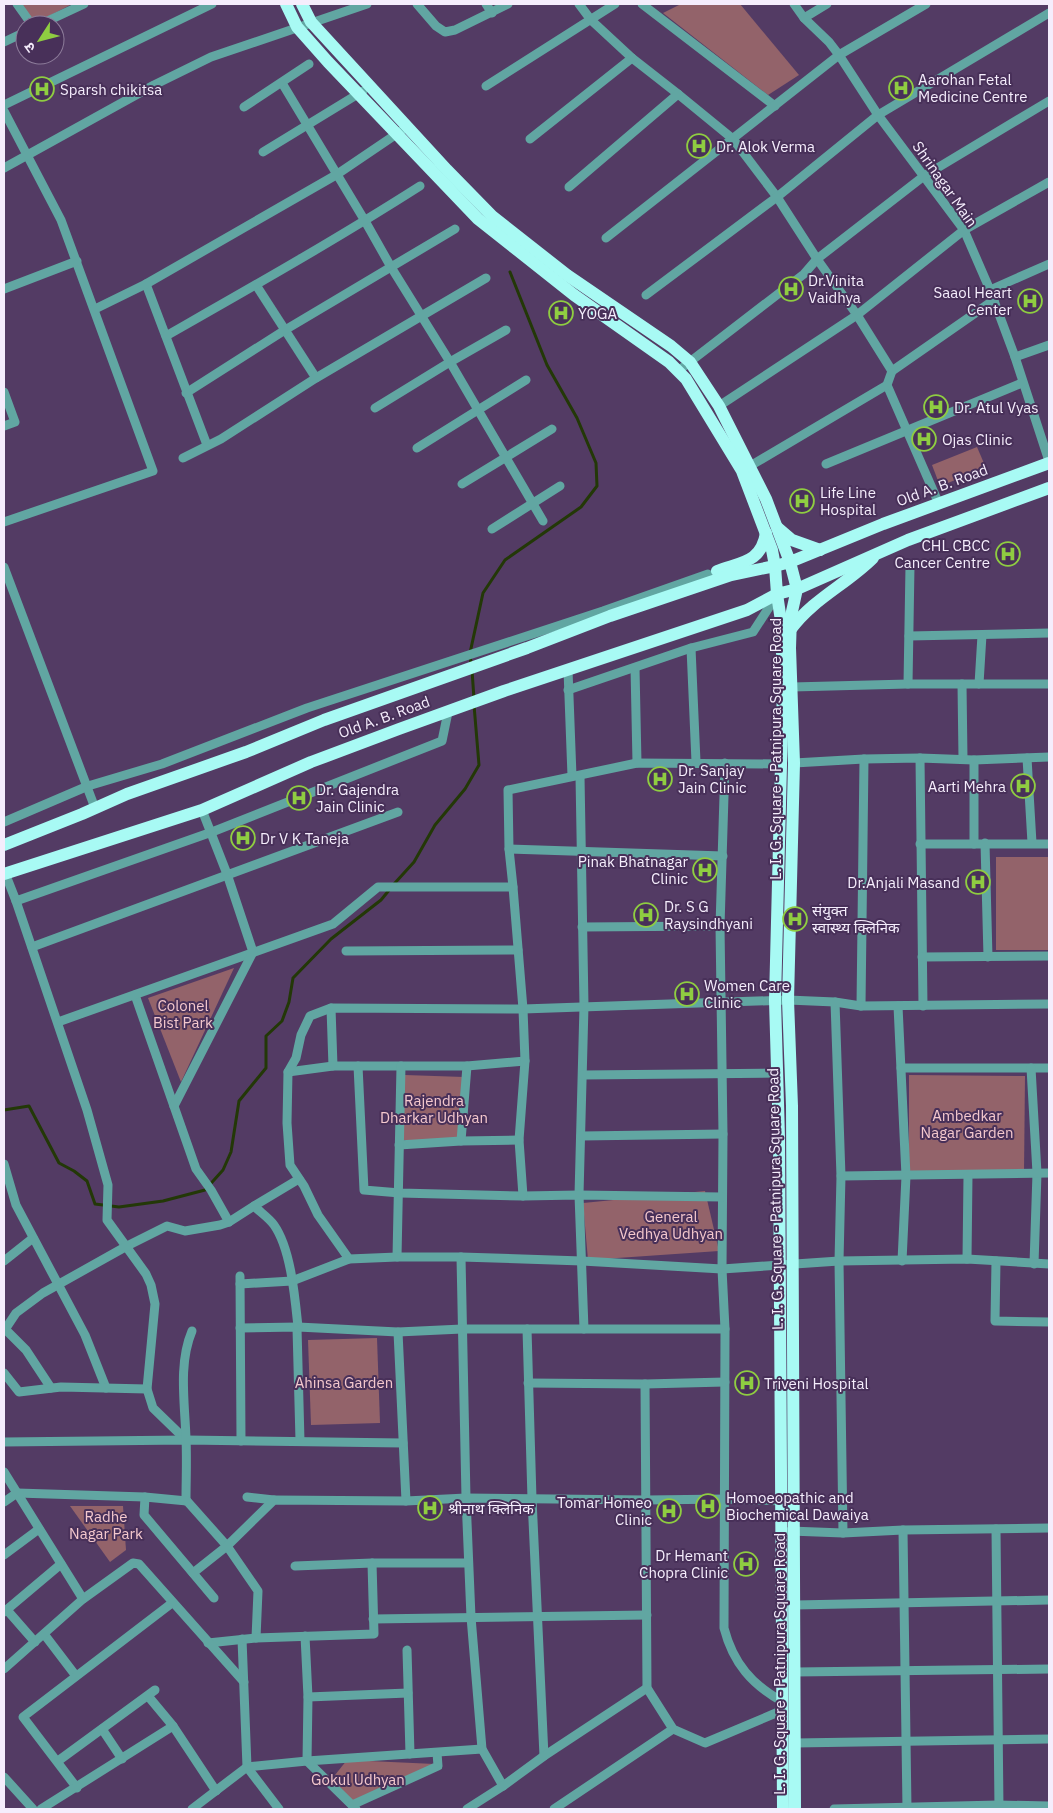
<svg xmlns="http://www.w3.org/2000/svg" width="1053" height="1813" font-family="'IBM Plex Sans','Noto Sans Devanagari',sans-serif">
	<rect width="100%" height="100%" fill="#533b64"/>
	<g fill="#93636a">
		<path d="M21,4H72L34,24Z"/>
		<path d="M681,4H740L799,75L768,95L663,13Z"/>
		<path d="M977,447L986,468L940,486L932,465Z"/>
		<rect x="996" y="857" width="53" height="93"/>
		<path d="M234,968L181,1082L148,998Z"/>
		<path d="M405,1075L464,1077L462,1142L403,1140Z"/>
		<path d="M909,1075L1025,1076L1024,1172L909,1171Z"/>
		<path d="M705,1191L719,1251L588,1260L583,1203Z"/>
		<path d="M377,1338L380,1423L311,1425L308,1340Z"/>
		<path d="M70,1506H123L126,1550L110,1562Z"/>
		<path d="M347,1760L435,1764L354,1802L331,1780Z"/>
	</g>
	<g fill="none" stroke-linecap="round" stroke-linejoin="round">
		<g stroke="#233807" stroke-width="3">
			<path d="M471,664L470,653L483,593L505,560L581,507L597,486L596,463L577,418L547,365L510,272"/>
			<path d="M472,670L474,699"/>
			<path d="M394,884L414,862L435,825L465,789L479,765L474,705"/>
			<path d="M4,1110L29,1106L59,1163L74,1171L87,1181L95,1204L119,1207L163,1201L205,1190L223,1170L231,1152L239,1101L266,1068V1036L282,1021L289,1002L293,978L331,939L381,900L390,889"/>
		</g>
		<g stroke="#61a6a2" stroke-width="9">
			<path d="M17,4L32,25"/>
			<path d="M417,4L436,26L445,32L455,30L508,4"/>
			<path d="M486,4L492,13"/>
			<path d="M579,4L591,20L632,58L678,94L733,139L777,197L817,259L857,315L892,371L887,385L939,504"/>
			<path d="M642,4L775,106"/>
			<path d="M794,4L804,18L829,42L839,55L878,115L964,230L990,290L1015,357L1049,461"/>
			<path d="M804,18L827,4"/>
			<path d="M39,25L84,4"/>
			<path d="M4,42L25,32"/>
			<path d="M282,83L365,221L391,267L450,362L543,521"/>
			<path d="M486,86L615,4"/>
			<path d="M4,105L212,4"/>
			<path d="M244,107L309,64"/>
			<path d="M4,111L61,220L153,471L4,522"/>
			<path d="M530,139L632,58"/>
			<path d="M263,152L363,91"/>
			<path d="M4,168L154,85L211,57L367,4"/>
			<path d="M569,187L678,94"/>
			<path d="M606,238L839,55L926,4"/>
			<path d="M146,284L207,445"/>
			<path d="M256,285L316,378"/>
			<path d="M4,289L77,261"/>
			<path d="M990,290L1049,264"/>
			<path d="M646,295L777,197L878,115L1049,13"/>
			<path d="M95,309L146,284L336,175L401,131"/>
			<path d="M166,336C252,287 337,239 420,186"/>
			<path d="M1015,357L1049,345"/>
			<path d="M678,371L804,274L817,259L924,176L1049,101"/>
			<path d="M892,371L994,300"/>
			<path d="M4,392L15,422L4,426"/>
			<path d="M186,393L285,330L455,229"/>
			<path d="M719,406L857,315L964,230L1049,182"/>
			<path d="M375,408L450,362L506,330"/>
			<path d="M417,448L526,380"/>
			<path d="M183,458L221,439L316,378L486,278"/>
			<path d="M826,464L1022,383"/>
			<path d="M745,469L887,385"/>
			<path d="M462,484L552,429"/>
			<path d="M492,529L560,486"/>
			<path d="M4,567L95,808"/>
			<path d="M909,636L1049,633"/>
			<path d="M691,648L696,762"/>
			<path d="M635,668L637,763"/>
			<path d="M568,670L572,776"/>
			<path d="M908,684L910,566"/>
			<path d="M962,684L963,759"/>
			<path d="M979,684L982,635"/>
			<path d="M792,687L908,684H1049"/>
			<path d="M568,690L691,648L753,632L777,595"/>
			<path d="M920,758L923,1006"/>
			<path d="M1027,758L1032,843"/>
			<path d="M725,763L720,926L723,1134L722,1269L725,1329L724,1628C733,1663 752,1685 783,1702"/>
			<path d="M794,763L864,759L920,758L974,760L1049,757"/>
			<path d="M580,776L584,1006L579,1195L584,1329"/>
			<path d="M4,822L88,786L162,764L307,708L603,611L708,574"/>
			<path d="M985,843L988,957"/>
			<path d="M920,844H1049"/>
			<path d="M974,844V760"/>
			<path d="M509,849L723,856"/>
			<path d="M5,873L16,901L212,832L442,741L448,712"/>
			<path d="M16,901L87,1110L108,1185L107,1220L146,1274L151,1285L155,1304L147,1389L153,1408L186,1440"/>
			<path d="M582,927L720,926"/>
			<path d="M32,947L398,812"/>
			<path d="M346,951L518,950"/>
			<path d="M922,957L1049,956"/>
			<path d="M135,995L196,1169L211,1190L229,1222"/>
			<path d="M835,1002L841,1176L839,1261L843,1533"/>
			<path d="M861,1006L864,759"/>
			<path d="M898,1006L906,1176L902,1261"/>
			<path d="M331,1008L333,1066"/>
			<path d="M58,1022L333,924L378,887H513"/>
			<path d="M358,1066L364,1190L400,1193L523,1196L579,1195L722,1197"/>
			<path d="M901,1068H1049"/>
			<path d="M1031,1068L1037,1173L1034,1264"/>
			<path d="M288,1072L333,1066H467L525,1061"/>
			<path d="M583,1075L777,1073"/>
			<path d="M174,1106L253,952L227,874L202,810"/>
			<path d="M581,1136L723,1134"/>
			<path d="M461,1141L467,1066"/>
			<path d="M399,1145L461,1141L519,1140"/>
			<path d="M4,1164L16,1205L85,1335L106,1388"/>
			<path d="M841,1176L1049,1173"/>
			<path d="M523,1196L519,1140L525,1061L523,1009L513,887L509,849L508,790L637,763L782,764"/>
			<path d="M254,1206L299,1179"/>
			<path d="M397,1257L401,1066"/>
			<path d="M461,1257L466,1498L471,1617L482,1749L503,1786"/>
			<path d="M349,1259L318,1215L304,1186L290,1165L287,1123L288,1072L296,1058L301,1035L310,1016L331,1008L523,1009L788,1000L835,1002L861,1006L1049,1004"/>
			<path d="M967,1259L968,1176"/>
			<path d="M4,1261L33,1238"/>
			<path d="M996,1261L995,1321L1049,1322"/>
			<path d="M240,1276L241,1441"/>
			<path d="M240,1284L292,1281L349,1259L397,1257H461L582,1261L722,1269L839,1261L967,1259L1049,1264"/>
			<path d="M240,1328L298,1327L398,1332L462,1329H725"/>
			<path d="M297,1328L300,1441"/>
			<path d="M5,1329L26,1350L51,1388"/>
			<path d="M527,1329L532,1499L544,1756"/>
			<path d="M4,1331L16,1313L43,1293L127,1246L167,1226L185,1231L220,1225L229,1222L254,1206C260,1212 269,1218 274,1225C291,1249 295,1298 298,1327"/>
			<path d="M398,1332L406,1501"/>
			<path d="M4,1373L19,1392L61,1387L147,1389"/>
			<path d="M528,1383L645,1384L725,1382"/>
			<path d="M645,1384L647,1688L673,1729L705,1743L783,1710"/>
			<path d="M4,1442L186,1440L403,1443"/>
			<path d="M4,1472L83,1599"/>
			<path d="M145,1497L144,1515L214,1598"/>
			<path d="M247,1497L274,1500"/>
			<path d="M186,1501C186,1480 187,1459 186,1439C185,1404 178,1364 192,1331"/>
			<path d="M4,1502L17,1493L145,1497L187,1501L227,1546L258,1591L256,1638"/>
			<path d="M996,1529L999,1809"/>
			<path d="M903,1530L907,1809"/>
			<path d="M790,1531L843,1533L903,1530L1049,1528"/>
			<path d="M4,1555L39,1529"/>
			<path d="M295,1566L372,1563H468"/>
			<path d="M193,1573L227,1546L274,1500L406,1501L466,1498L646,1500L726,1499L786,1501"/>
			<path d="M795,1605L1049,1600"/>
			<path d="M7,1610L35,1642"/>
			<path d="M4,1612L61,1564"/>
			<path d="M373,1619L647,1615"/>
			<path d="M44,1634L76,1676"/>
			<path d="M305,1636L308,1697L307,1761L356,1809"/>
			<path d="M242,1639L247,1767L279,1809"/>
			<path d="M208,1643L256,1638L374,1634L372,1563"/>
			<path d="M407,1650L410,1754"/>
			<path d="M4,1669L83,1599L133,1563L139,1564L244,1682"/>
			<path d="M795,1672L1049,1669"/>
			<path d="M148,1696L173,1726"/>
			<path d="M308,1697L408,1693"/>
			<path d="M102,1729L122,1759"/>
			<path d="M795,1743L1049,1739"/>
			<path d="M58,1761L155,1690"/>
			<path d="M4,1777L33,1809"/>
			<path d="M77,1788L23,1717L172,1603"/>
			<path d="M352,1805L438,1766L437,1753"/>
			<path d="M41,1809L173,1726L216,1791"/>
			<path d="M192,1809L247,1767L307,1761L482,1749"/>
			<path d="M467,1809L503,1786L544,1756L647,1688"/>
			<path d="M554,1809L673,1729"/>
			<path d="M834,1809L998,1805L1049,1806"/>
		</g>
		<g stroke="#a8faf4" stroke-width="12">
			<path d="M302,4L311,22L447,170L492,216L567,275L671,346L690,362L719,406L766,499L790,562L797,589L777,594L775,566L790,562L883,524L1049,463"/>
			<path d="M778,528L792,540L820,550"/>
			<path d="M717,571C741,562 761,563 766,533"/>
			<path d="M791,629C813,599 847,584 873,558"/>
			<path d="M4,845L82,814L127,794L246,752L324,720L527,648L610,616L731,575L775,566L772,550L742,471L686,379L669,362L574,295L478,219L328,62L297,27L286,4"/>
			<path d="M4,874L202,810L311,762L399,729L504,691L747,610L777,594L781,621L783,687L775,1000L779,1137L783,1809"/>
			<path d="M795,1809L792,1106L788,1000L794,763L790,648L791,616L797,589L908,540L1049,488"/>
		</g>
	</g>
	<defs>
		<g id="hospital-ring" transform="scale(1.25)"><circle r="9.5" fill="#483059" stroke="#8fcd41" stroke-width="1.5"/><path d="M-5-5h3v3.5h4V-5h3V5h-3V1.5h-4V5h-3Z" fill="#8fcd41"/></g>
	</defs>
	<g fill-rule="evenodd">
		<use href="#hospital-ring" x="901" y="88"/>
		<use href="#hospital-ring" x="42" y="89"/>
		<use href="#hospital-ring" x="699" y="146"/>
		<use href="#hospital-ring" x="791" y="289"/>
		<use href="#hospital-ring" x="1030" y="301"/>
		<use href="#hospital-ring" x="561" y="313"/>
		<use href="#hospital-ring" x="936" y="407"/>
		<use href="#hospital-ring" x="924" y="439"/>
		<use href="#hospital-ring" x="802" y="501"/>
		<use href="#hospital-ring" x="1008" y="554"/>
		<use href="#hospital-ring" x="660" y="779"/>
		<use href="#hospital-ring" x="1023" y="786"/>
		<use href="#hospital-ring" x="299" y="798"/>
		<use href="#hospital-ring" x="243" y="838"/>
		<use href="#hospital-ring" x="705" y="870"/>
		<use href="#hospital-ring" x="978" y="882"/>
		<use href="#hospital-ring" x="646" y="915"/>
		<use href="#hospital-ring" x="795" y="919"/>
		<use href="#hospital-ring" x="687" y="994"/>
		<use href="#hospital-ring" x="747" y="1383"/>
		<use href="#hospital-ring" x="708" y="1506"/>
		<use href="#hospital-ring" x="430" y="1508"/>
		<use href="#hospital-ring" x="669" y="1511"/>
		<use href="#hospital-ring" x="746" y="1564"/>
	</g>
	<g text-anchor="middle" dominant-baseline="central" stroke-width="4" stroke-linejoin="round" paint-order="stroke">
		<g font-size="15" fill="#f5edfc" stroke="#483059" text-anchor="start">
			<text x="918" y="79">Aarohan Fetal<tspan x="918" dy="17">Medicine Centre</tspan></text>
			<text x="60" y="89">Sparsh chikitsa</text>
			<text x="716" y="146">Dr. Alok Verma</text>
			<text x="808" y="280">Dr.Vinita<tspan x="808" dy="17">Vaidhya</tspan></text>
			<text x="1012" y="292" text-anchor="end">Saaol Heart<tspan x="1012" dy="17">Center</tspan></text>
			<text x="578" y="313">YOGA</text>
			<text x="954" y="407">Dr. Atul Vyas</text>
			<text x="942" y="439">Ojas Clinic</text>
			<text x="820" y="492">Life Line<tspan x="820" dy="17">Hospital</tspan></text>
			<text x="990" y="545" text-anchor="end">CHL CBCC<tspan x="990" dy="17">Cancer Centre</tspan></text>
			<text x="678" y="770">Dr. Sanjay<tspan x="678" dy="17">Jain Clinic</tspan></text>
			<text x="1006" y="786" text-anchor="end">Aarti Mehra</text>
			<text x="316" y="789">Dr. Gajendra<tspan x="316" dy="17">Jain Clinic</tspan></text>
			<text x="260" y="838">Dr V K Taneja</text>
			<text x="688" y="861" text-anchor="end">Pinak Bhatnagar<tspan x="688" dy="17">Clinic</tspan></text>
			<text x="960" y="882" text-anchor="end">Dr.Anjali Masand</text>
			<text x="664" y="906">Dr. S G<tspan x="664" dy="17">Raysindhyani</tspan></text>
			<text x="812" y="910">संयुक्त<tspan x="812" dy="17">स्वास्थ्य क्लिनिक</tspan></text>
			<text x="704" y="985">Women Care<tspan x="704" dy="17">Clinic</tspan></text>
			<text x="764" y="1383">Triveni Hospital</text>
			<text x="726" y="1497">Homoeopathic and<tspan x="726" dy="17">Biochemical Dawaiya</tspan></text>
			<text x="652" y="1502" text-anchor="end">Tomar Homeo<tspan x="652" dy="17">Clinic</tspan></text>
			<text x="448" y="1508">श्रीनाथ क्लिनिक</text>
			<text x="728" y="1555" text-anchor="end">Dr Hemant<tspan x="728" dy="17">Chopra Clinic</tspan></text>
		</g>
		<g font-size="15" fill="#f5edfc" stroke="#483059">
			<text transform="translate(945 184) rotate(55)">Shrinagar Main</text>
			<text transform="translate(942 485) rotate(-20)">Old A. B. Road</text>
			<text transform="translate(384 717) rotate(-20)">Old A. B. Road</text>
			<text transform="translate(775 749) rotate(-90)">L. I. G. Square - Patnipura Square Road</text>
			<text transform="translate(775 1199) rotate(-91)">L. I. G. Square - Patnipura Square Road</text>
			<text transform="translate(779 1664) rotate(-90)">L. I. G. Square - Patnipura Square Road</text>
		</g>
		<g font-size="15" fill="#f4c8cd" stroke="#483059">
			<text x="183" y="1005">Colonel<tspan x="183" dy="17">Bist Park</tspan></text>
			<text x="434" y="1100">Rajendra<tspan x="434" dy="17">Dharkar Udhyan</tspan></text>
			<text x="967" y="1115">Ambedkar<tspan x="967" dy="17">Nagar Garden</tspan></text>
			<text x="671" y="1216">General<tspan x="671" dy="17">Vedhya Udhyan</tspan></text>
			<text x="344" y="1382">Ahinsa Garden</text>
			<text x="106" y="1516">Radhe<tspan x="106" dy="17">Nagar Park</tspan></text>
			<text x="358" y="1779">Gokul Udhyan</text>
		</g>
	</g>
	<rect width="1053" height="1813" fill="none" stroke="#f5edfc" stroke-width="10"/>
	<g transform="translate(40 40) rotate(234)"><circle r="24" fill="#483059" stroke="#8d7c9a"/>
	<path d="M0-4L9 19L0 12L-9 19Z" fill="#8fcd41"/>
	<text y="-8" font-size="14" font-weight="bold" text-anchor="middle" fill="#f5edfc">उ</text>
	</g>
</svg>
